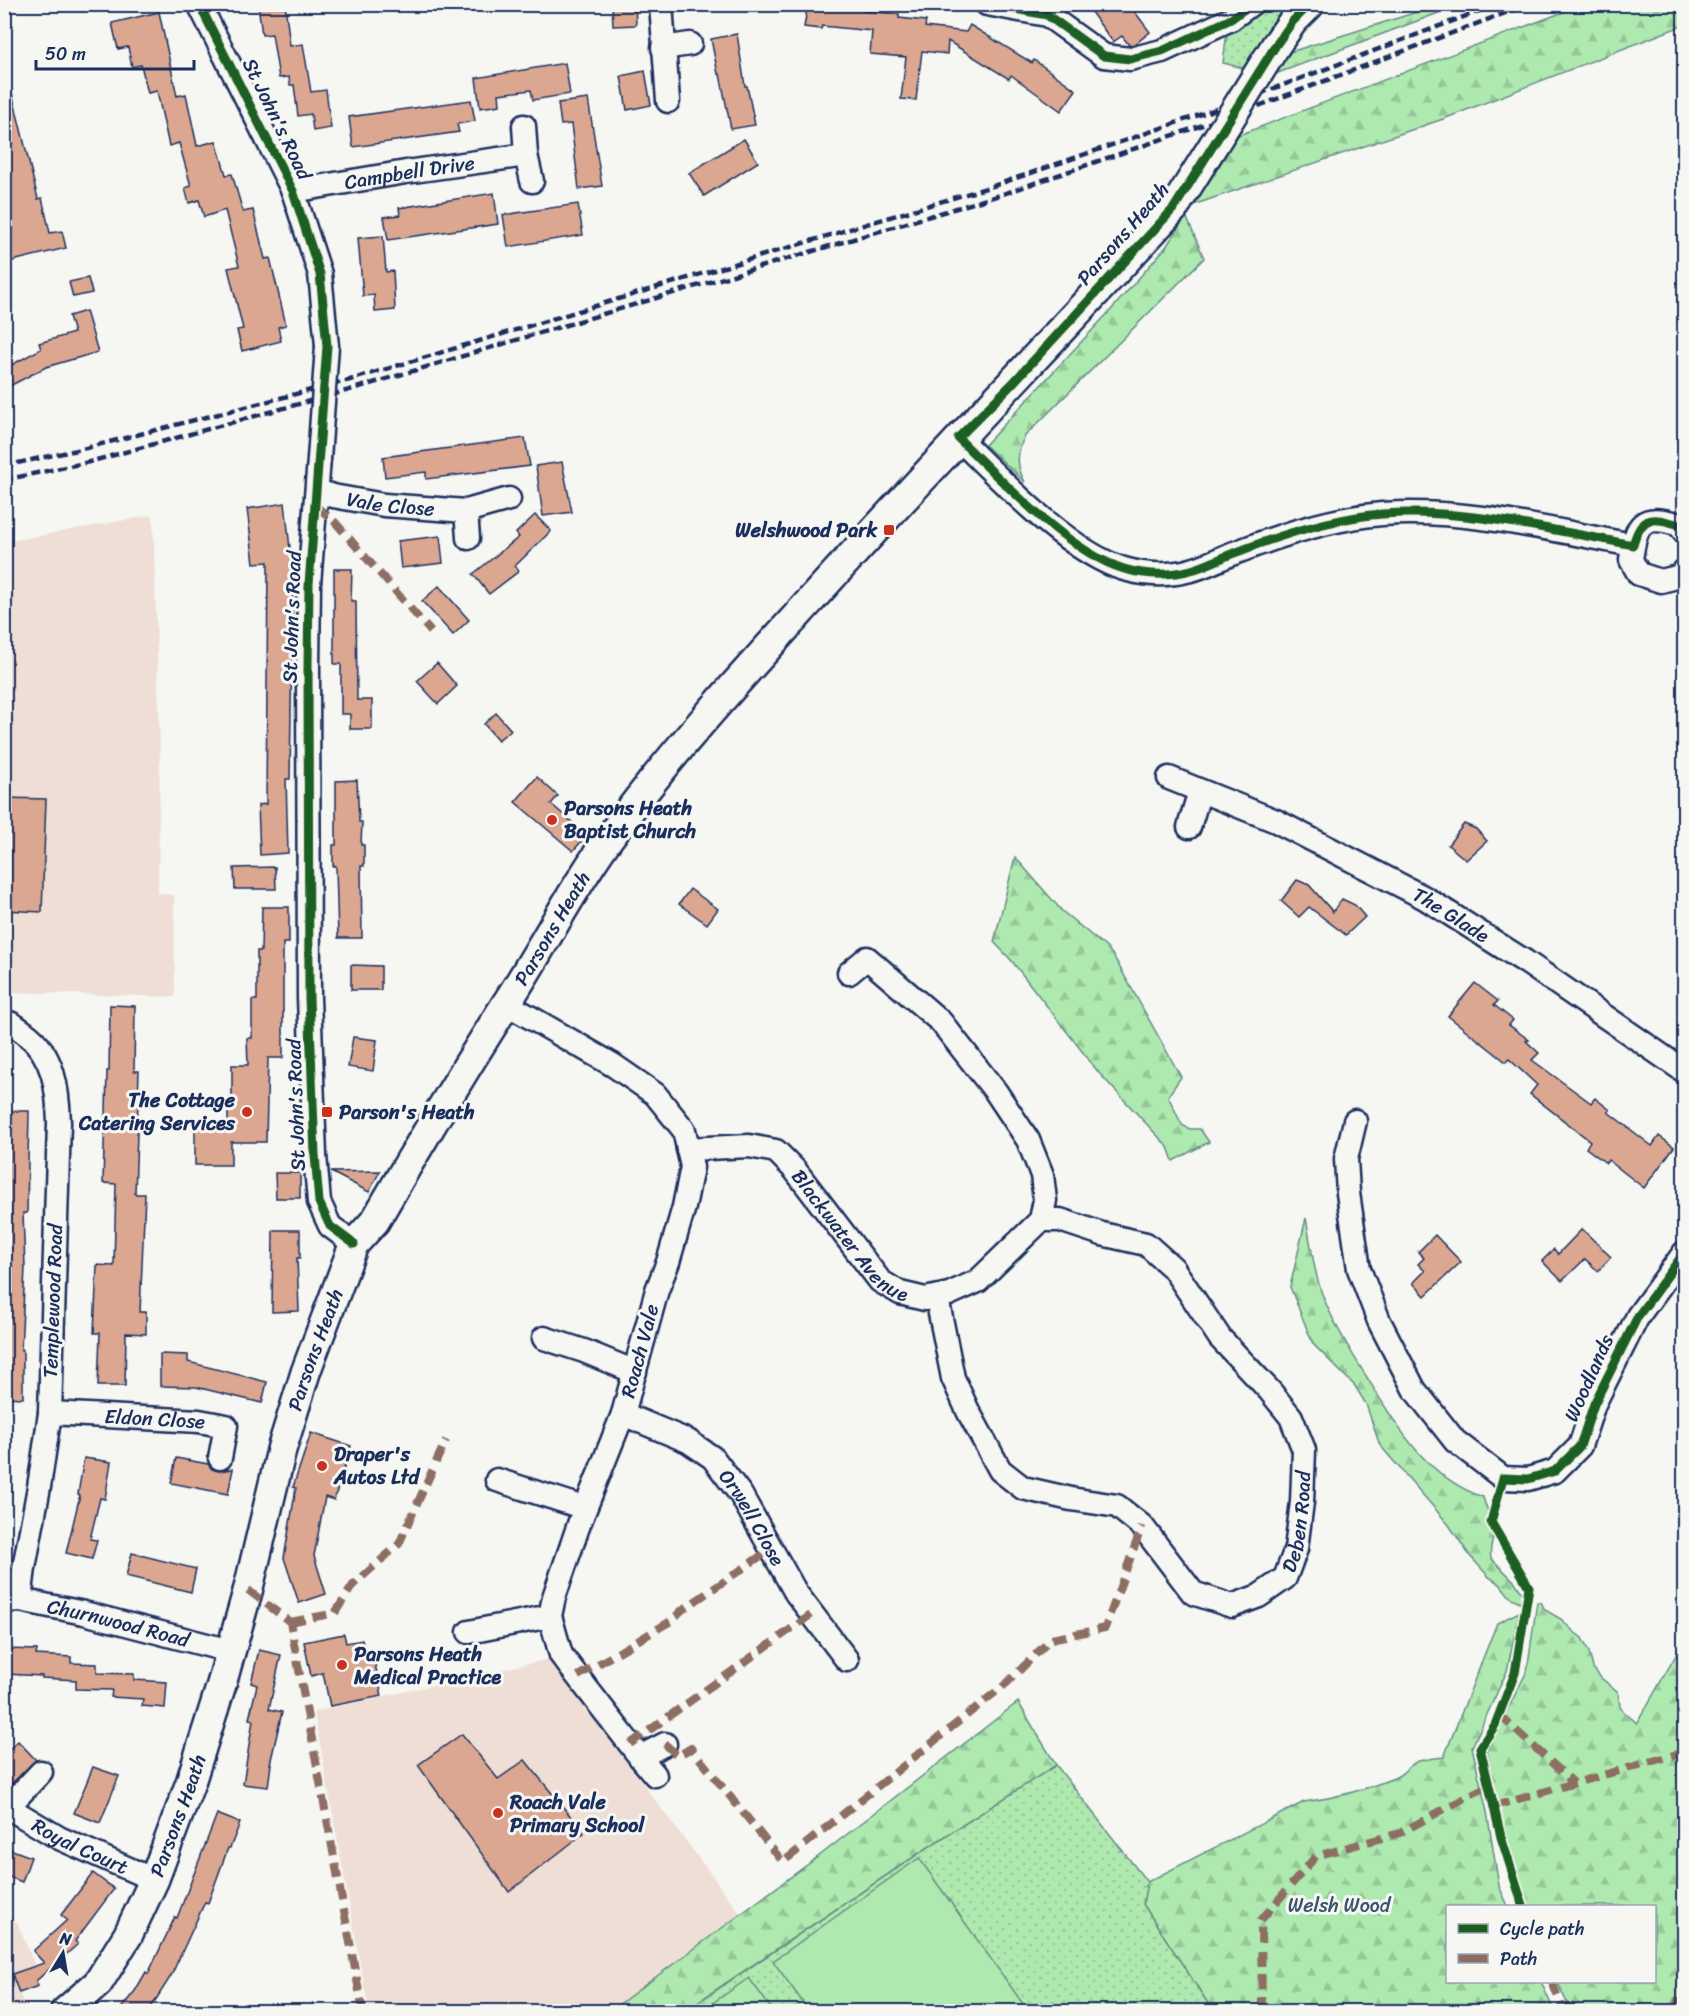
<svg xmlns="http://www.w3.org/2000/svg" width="1689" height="2016" font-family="Sriracha,sans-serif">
	<defs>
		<pattern id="green-dots" width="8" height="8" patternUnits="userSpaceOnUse" patternTransform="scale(1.5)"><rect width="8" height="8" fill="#aee9af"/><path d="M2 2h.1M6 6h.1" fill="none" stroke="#95c899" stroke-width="1.8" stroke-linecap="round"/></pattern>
		<pattern id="forest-firs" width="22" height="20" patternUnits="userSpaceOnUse" patternTransform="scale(1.5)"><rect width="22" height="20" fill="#aee9af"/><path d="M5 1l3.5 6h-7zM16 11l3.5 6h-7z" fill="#95c899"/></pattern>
	</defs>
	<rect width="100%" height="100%" fill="#f6f6f2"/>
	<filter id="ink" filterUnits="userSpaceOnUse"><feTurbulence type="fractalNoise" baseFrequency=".0167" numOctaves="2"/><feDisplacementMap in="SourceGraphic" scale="12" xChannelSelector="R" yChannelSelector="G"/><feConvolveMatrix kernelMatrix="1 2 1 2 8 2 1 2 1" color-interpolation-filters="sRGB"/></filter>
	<g filter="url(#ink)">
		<g fill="#eeded5">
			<path d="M153,515L160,751L158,893L174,895L175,997L5,992V542Z"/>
			<path d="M549,1659L740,1913L610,2011H369L314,1712Z"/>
			<path d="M5,1918L17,1922L35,1966L12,1974L19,1993L25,2005L18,2011L5,2012Z"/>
		</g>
		<g fill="url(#green-dots)" stroke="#648c86" stroke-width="1.5">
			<path d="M1261,5H1300L1251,70L1223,63L1228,24Z"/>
			<path d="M1056,1765L1147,1882L1144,1905L1213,2011L684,2012L930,1846Z"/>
		</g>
		<g fill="url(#forest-firs)" stroke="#648c86" stroke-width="1.5">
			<path d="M1439,5H1460L1275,74L1276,68L1287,53Z"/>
			<path d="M1582,5H1684V25L1446,118L1193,205L1236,136Z"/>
			<path d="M1186,216L1204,258L1025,436C1016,452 1016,467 1025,482L985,445L1111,310L1166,247Z"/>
			<path d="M1015,857L1062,911L1108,949L1114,957L1181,1077L1168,1096L1182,1125L1190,1129H1200L1209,1142L1173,1161L1168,1147L1099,1073L1011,960L994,942Z"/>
			<path d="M1306,1218C1311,1245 1314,1274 1324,1299C1335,1326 1352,1354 1368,1379C1398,1428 1426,1477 1483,1497C1485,1507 1491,1515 1494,1525C1496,1536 1488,1547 1491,1558L1515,1582L1524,1596L1520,1602L1510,1597L1500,1584L1489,1577L1470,1556L1449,1525L1384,1450L1379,1443L1366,1404L1355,1386L1313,1344L1290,1287Z"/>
			<path d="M1537,1602H1541L1545,1610L1561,1619L1573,1631L1582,1638L1589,1652L1593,1668L1601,1678L1618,1692L1620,1706L1624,1712L1637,1723L1684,1641V2011H1571L1557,1982H1654V1906H1523L1513,1884L1487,1750L1527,1671Z"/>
			<path d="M1519,1612L1507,1671L1472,1747L1487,1812L1499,1886L1508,1906H1448V1982H1541L1554,2011H1213L1143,1904L1147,1882L1304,1802C1335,1798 1365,1790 1394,1778C1403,1775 1408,1766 1416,1762C1424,1759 1436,1758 1444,1757L1497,1623Z"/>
			<path d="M1018,1702L1056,1765L930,1846L684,2011H610L819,1856Z"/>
		</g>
		<g fill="#aee9af" stroke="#648c86" stroke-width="1.5">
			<path d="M919,1858L1028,2011H809L773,1961Z"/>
			<path d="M749,1978L773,2011H701Z"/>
		</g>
		<g fill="#dba790" stroke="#1b2f5e" stroke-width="1.5">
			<path d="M258,4H285L290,46L303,44L311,92L326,90L331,128L313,131L311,114L298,116L294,85H290L289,77L279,78L272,34L262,35Z"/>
			<path d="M612,4H635L636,25L613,26Z"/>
			<path d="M808,4H863L862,11L899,14V18L926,21L925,27L966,32L970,25L1032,63L1034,60L1076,90L1061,111L1011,75L1009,79L948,41L947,54L922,51L916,100L901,99L906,57L870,54L872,31L822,26L821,29L804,27Z"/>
			<path d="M1085,4H1129L1150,32L1135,44L1129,45L1122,36L1113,42Z"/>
			<path d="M159,12L177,96L186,94L197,146L216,141L226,175L232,174L243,212L253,210L265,259L270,258L286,325L278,327L281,341L242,351L237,330L243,329L228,268L239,266L225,210L204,217L199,200L189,203L185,188L191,186L179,143L169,146L157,91L148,93L141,65L132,67L128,47L118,49L112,23Z"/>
			<path d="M737,34L745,86H747L755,125L731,129L720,74H718L711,39Z"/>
			<path d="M565,63L570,94L533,100L531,90L499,94L500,105L480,108L476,78Z"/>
			<path d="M645,71L651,105L627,110L621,76Z"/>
			<path d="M4,89H11L38,199L42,198L50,233L62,231L66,248L4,263V189L11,187L4,163Z"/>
			<path d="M588,99L602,186L579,189L571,124L561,125L558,103Z"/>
			<path d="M471,100L475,121L457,124L459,132L353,147L349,117Z"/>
			<path d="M744,139L758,162L704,196L689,173Z"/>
			<path d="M494,193L498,224L388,240L384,217L400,215L399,208Z"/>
			<path d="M578,204L583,235L508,247L503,215Z"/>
			<path d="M383,236L386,272L393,271L395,310L375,312L374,295L363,296L358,238Z"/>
			<path d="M88,278L92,293L73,297L69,282Z"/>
			<path d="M86,311L98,352L46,367L4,389V369L41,349L39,343L74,333L69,316Z"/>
			<path d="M525,438L530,466L426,479V472L385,477L383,457Z"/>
			<path d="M562,462L572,512L543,516L536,466Z"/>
			<path d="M285,503L293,576L290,779H286L288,853L260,855L258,805L266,804L268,562L254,563L247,509Z"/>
			<path d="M535,515L551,531L515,566L519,571L489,594L473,574L519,537L516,533Z"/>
			<path d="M440,536L443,563L401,568L398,541Z"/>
			<path d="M334,569H352L351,601H356L357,700H372V729H350V714H341V664H334Z"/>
			<path d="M439,586L469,620L453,635L422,601Z"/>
			<path d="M437,663L457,686L438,704L417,681Z"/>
			<path d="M496,713L511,730L498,740L484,724Z"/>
			<path d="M537,777L558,796L551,804L587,835L573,851L515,802Z"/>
			<path d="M357,780L359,822H362L361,845H364V866H361L362,938H338L336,866H333V845H336V781Z"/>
			<path d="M4,798L46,799L42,912L4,910Z"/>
			<path d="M1464,824L1476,829L1487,841L1466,860L1448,845Z"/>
			<path d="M275,867L276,889H235L234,868Z"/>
			<path d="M1297,880L1309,885L1333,912L1342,899L1355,905L1365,917L1346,935L1309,907L1299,917L1281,901Z"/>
			<path d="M690,889L718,909L707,924L679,904Z"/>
			<path d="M262,907H289V943H283V1058H268L266,1142H231V1165H195V1126H228V1098H232V1065H248L247,1038H252V1000H257V951H261Z"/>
			<path d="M351,965L381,966V990H351Z"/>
			<path d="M1475,983L1498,1001L1494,1005L1513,1020L1509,1025L1529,1040L1526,1041L1539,1053L1532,1060L1591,1103L1595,1098L1610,1110L1608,1112L1652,1146L1659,1136L1674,1147L1644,1188L1608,1160L1606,1163L1586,1148L1590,1141L1530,1094L1537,1085L1509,1059L1506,1062L1448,1016Z"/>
			<path d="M110,1005L135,1006L134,1071H139L135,1194H145L140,1312H146V1334L126,1333L125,1386H98L100,1333H94L97,1265L114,1266L116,1184L103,1183L105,1113H106L107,1071H109Z"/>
			<path d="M353,1037L377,1040L373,1071L348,1067Z"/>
			<path d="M4,1111H29L27,1213H23L25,1268L21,1350H23V1398L4,1397Z"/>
			<path d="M380,1171L369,1192L331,1172Z"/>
			<path d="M275,1173H300V1198H276Z"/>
			<path d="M1582,1229L1611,1257L1598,1271L1585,1259L1562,1281L1542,1261L1554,1249L1558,1254Z"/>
			<path d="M273,1230H300V1258H297L299,1311L272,1312Z"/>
			<path d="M1435,1235L1461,1262L1425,1296L1413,1283L1425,1271L1418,1264L1424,1258L1418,1252Z"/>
			<path d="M160,1354L188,1355V1362L267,1382L262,1403L196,1387L160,1386Z"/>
			<path d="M311,1433L351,1446L334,1500L325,1497L314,1556L326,1594L299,1603L284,1558L296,1488L293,1487Z"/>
			<path d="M84,1458L111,1462L105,1499L100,1498L90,1539L97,1540L92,1559L66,1553L80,1495L78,1494Z"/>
			<path d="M176,1458L208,1464L212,1469L218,1471L233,1469L228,1494L171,1483Z"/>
			<path d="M132,1553L196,1569L191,1592L126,1576Z"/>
			<path d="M344,1634L346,1643L362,1640L366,1656L373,1655L382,1696L330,1706L323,1673L311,1676L304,1642Z"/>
			<path d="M7,1649L37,1650L36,1655L71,1657V1663L97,1664V1673L134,1674V1680L167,1682L165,1708L142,1706L143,1699L111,1697L112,1690L76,1689V1680L42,1678V1676L6,1674Z"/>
			<path d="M259,1650L281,1655L269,1709L282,1712L270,1764H271L268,1787L243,1784L253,1720L249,1719L257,1685L251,1683Z"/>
			<path d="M462,1734L498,1779L525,1760L584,1833L509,1892L418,1765Z"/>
			<path d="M18,1741L36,1760L4,1791V1754Z"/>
			<path d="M93,1767L119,1776L100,1823L74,1813Z"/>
			<path d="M217,1814L240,1823L230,1848H228L208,1903L205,1902L171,1976L148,2012H118L135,1991L146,1972L148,1974L175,1917L177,1918Z"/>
			<path d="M4,1847L31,1857L22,1882L4,1875Z"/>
			<path d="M93,1873L114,1889L75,1941L78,1944L36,1981L38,1986L19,1993L12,1974L44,1963L33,1951L67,1920L61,1915Z"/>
		</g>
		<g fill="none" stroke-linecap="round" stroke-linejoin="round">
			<g stroke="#1b2f5e" stroke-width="27">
				<g id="minor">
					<path d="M199,4L293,191L320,274L327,346"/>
					<path d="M661,4L668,101"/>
					<path d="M987,4L1047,15L1104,56L1130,59L1162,51L1231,19L1251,4"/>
					<path d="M663,48L690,44"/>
					<path d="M524,126L526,155L532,181"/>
					<path id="s1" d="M293,191L406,172L526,155"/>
					<path d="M958,438C999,478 1069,553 1124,569C1145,575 1169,576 1191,570C1207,566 1222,557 1237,552C1283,534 1332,518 1382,514C1465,508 1551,530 1633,545"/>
					<path d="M319,459L309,584L308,668L309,998L315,1155L319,1202L330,1226L354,1244"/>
					<path id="s2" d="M317,491L333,496L384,505L466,511L509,499"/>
					<path d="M466,511L468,538"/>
					<path d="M1684,532L1680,525C1641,513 1636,523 1631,560L1639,574L1661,581L1681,576L1684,571"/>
					<path id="s3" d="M1169,778L1276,821L1425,898L1526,962L1684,1071"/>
					<path d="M1189,827L1200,791"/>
					<path d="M507,1004L613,1065L655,1094L684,1130L692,1167L684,1207L668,1262L657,1290L623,1414L579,1524L554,1597L550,1616L561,1655L640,1757L665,1744"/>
					<path d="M4,1021C13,1023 18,1028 25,1033C54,1054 58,1090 59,1123L50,1413L39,1487L24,1568L20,1600"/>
					<path d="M1355,1121L1346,1159L1348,1193L1359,1269L1379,1321L1414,1389L1455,1441L1503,1478L1528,1479L1555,1471L1580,1446L1594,1404L1638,1316L1684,1253"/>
					<path id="s4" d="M688,1149L749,1146L776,1151L795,1170L880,1281L900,1293L925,1299L949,1294L978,1281L1041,1220L1045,1200L1042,1175L1028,1140L996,1092L941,1022L867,958L849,973"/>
					<path id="s5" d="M937,1298L953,1378L968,1411L1000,1470L1023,1488L1071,1499L1117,1506L1142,1526L1193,1593L1232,1606L1259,1596L1285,1578L1296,1549L1302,1502L1304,1450L1291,1417L1270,1391L1220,1338L1173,1268L1146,1244L1102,1234L1060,1220H1041"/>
					<path d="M544,1338L584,1351L635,1372"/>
					<path id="s6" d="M50,1413L199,1421L226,1426L220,1458"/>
					<path id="s7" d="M623,1414L688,1441L713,1458L741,1495L796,1593L847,1660"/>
					<path d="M497,1480L585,1508"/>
					<path id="s8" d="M4,1601L20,1600L84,1613L230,1651"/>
					<path d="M469,1632L550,1616"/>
					<path d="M640,1757L655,1775"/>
					<path id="s9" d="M9,1808L59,1838L154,1880"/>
					<path d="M4,1811L41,1772"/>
				</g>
			</g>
			<g stroke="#1b2f5e" stroke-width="33">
				<g id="major">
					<path d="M1276,45L1293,21L1310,4"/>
					<path id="s10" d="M65,2012L98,1983L128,1935L154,1880L191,1781L221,1686L248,1590L282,1448L306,1371L354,1244L375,1221C417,1148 461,1075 506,1004C542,949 571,890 609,838C670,754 741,677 811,600C930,468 1053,340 1174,208"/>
				</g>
			</g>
			<use href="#minor" stroke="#f6f6f2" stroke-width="22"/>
			<use href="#major" stroke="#f6f6f2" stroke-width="28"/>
			<g stroke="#1b2f5e" stroke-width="4.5" stroke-dasharray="9 4.5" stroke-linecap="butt">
				<path d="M4,466L86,448L350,380L996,185L1254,96L1498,4"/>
				<path d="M4,480L89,462L353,389L1000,195L1261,105L1529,4"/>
			</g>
			<g stroke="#1b2f5e" stroke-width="27" stroke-linecap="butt">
				<path id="minor-bridge" d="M319,459L327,346"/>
			</g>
			<g stroke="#1b2f5e" stroke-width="33" stroke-linecap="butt">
				<path id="major-bridge" d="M1174,208L1276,45"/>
			</g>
			<use href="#minor-bridge" stroke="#f6f6f2" stroke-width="22"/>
			<use href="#major-bridge" stroke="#f6f6f2" stroke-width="28"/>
			<g stroke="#8d6e63" stroke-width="8" stroke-dasharray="15 8" stroke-linecap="butt">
				<path d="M316,506L334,521L431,632"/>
				<path d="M248,1590L290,1622L363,2012"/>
				<path d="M290,1622L335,1613L353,1585L399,1544L446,1440"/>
				<path d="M578,1676L671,1621L681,1611L771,1549"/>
				<path d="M1499,1715L1574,1783"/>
				<path d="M630,1744L812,1614"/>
				<path d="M665,1744L678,1756L691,1748L783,1862L1007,1683L1051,1639L1105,1628L1142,1526"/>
				<path d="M1494,1806L1681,1753"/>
				<path d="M1552,1982L1564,2012"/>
				<path d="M1262,2012L1261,1920L1316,1856L1400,1833L1489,1785"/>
				<path d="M1674,2012L1684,1983"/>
			</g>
			<g stroke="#f6f6f2" stroke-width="13">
				<g id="cycleway">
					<path d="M199,4L293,191L320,274L327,346L309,584L308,668L309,998L315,1155L319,1202L330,1226L354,1244"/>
					<path d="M987,4L1047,15L1104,56L1130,59L1162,51L1231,19L1251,4"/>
					<path d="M1310,4L1293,21L1276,45L1174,208L1012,384L958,438C999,478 1069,553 1124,569C1145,575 1169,576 1191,570C1207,566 1222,557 1237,552C1283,534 1332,518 1382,514C1465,508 1551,530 1633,545C1642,514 1652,517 1680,525L1684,532"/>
					<path d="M1523,1906L1501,1837L1480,1748L1495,1725L1515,1673L1529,1587L1491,1522L1503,1478L1528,1479L1555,1471L1580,1446L1594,1404L1638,1316L1684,1253"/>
				</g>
			</g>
			<use href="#cycleway" stroke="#1b5e20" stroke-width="9"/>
		</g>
	</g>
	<g fill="#c8321e" stroke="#f6f6f2" stroke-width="2">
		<rect x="883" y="524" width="12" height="12" rx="3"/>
		<circle cx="552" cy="820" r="6"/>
		<circle cx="247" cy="1112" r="6"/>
		<rect x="321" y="1106" width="12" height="12" rx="3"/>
		<circle cx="322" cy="1466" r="6"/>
		<circle cx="342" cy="1665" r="6"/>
		<circle cx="498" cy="1813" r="6"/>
	</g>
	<g text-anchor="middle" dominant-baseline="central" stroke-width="6" stroke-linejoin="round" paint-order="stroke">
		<g font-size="20" fill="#1b2f5e" stroke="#f6f6f2">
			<text transform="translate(277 119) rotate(64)">St John's Road</text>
			<text stroke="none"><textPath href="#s1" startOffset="118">Campbell Drive</textPath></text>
			<text transform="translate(1123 234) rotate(-49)">Parsons Heath</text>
			<text stroke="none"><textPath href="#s2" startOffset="75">Vale Close</textPath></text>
			<text transform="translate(292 617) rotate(-88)">St John's Road</text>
			<text stroke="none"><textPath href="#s3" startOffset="314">The Glade</textPath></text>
			<text stroke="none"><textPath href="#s10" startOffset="1202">Parsons Heath</textPath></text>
			<text transform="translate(296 1105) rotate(-92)">St John's Road</text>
			<text stroke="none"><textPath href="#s4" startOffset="202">Blackwater Avenue</textPath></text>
			<text transform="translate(53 1301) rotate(-88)">Templewood Road</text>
			<text stroke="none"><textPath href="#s10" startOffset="716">Parsons Heath</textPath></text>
			<text transform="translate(640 1351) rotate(-75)">Roach Vale</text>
			<text transform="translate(1589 1378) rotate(-66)">Woodlands</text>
			<text stroke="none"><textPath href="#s6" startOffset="105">Eldon Close</textPath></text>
			<text stroke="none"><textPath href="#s7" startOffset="172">Orwell Close</textPath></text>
			<text stroke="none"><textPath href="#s5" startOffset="586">Deben Road</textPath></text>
			<text stroke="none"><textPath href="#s8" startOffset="117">Churnwood Road</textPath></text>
			<text stroke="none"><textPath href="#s10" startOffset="230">Parsons Heath</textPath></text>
			<text stroke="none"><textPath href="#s9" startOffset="81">Royal Court</textPath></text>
		</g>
		<g font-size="20" font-weight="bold" fill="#1b2f5e" stroke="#f6f6f2" text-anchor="start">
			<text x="877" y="530" text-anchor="end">Welshwood Park</text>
			<text x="564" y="808">Parsons Heath<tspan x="564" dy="23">Baptist Church</tspan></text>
			<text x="235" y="1100" text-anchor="end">The Cottage<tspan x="235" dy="23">Catering Services</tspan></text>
			<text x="339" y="1112">Parson's Heath</text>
			<text x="334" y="1454">Draper's<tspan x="334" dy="23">Autos Ltd</tspan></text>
			<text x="354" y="1654">Parsons Heath<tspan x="354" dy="23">Medical Practice</tspan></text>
			<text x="510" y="1802">Roach Vale<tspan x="510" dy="23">Primary School</tspan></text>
		</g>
		<g font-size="20" fill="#38546e" stroke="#f6f6f2">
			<text x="1339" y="1905">Welsh Wood</text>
		</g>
	</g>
	<rect width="1689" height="2016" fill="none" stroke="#f6f6f2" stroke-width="24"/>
	<rect x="12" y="12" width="1665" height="1992" fill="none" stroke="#1b2f5e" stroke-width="2" filter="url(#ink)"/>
	<rect x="1446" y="1905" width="210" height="78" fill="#f6f6f2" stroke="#9ea6b7" stroke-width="1.5"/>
	<rect x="1458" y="1924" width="30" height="9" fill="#1b5e20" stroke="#9ea6b7" stroke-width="1.5"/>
	<text x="1500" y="1935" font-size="18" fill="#1b2f5e">Cycle path</text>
	<rect x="1458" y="1954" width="30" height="9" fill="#8d6e63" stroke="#9ea6b7" stroke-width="1.5"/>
	<text x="1500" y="1965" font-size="18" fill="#1b2f5e">Path</text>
	<g transform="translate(63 1953) rotate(11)" stroke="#f6f6f2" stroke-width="4.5" paint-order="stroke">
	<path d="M0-4.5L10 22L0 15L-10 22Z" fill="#1b2f5e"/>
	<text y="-9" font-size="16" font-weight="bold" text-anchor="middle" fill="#1b2f5e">N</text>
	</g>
	<path d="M36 60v9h158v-9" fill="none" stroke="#1b2f5e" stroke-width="3"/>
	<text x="45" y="60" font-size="18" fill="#1b2f5e" stroke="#f6f6f2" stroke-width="4.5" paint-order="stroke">50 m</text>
</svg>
